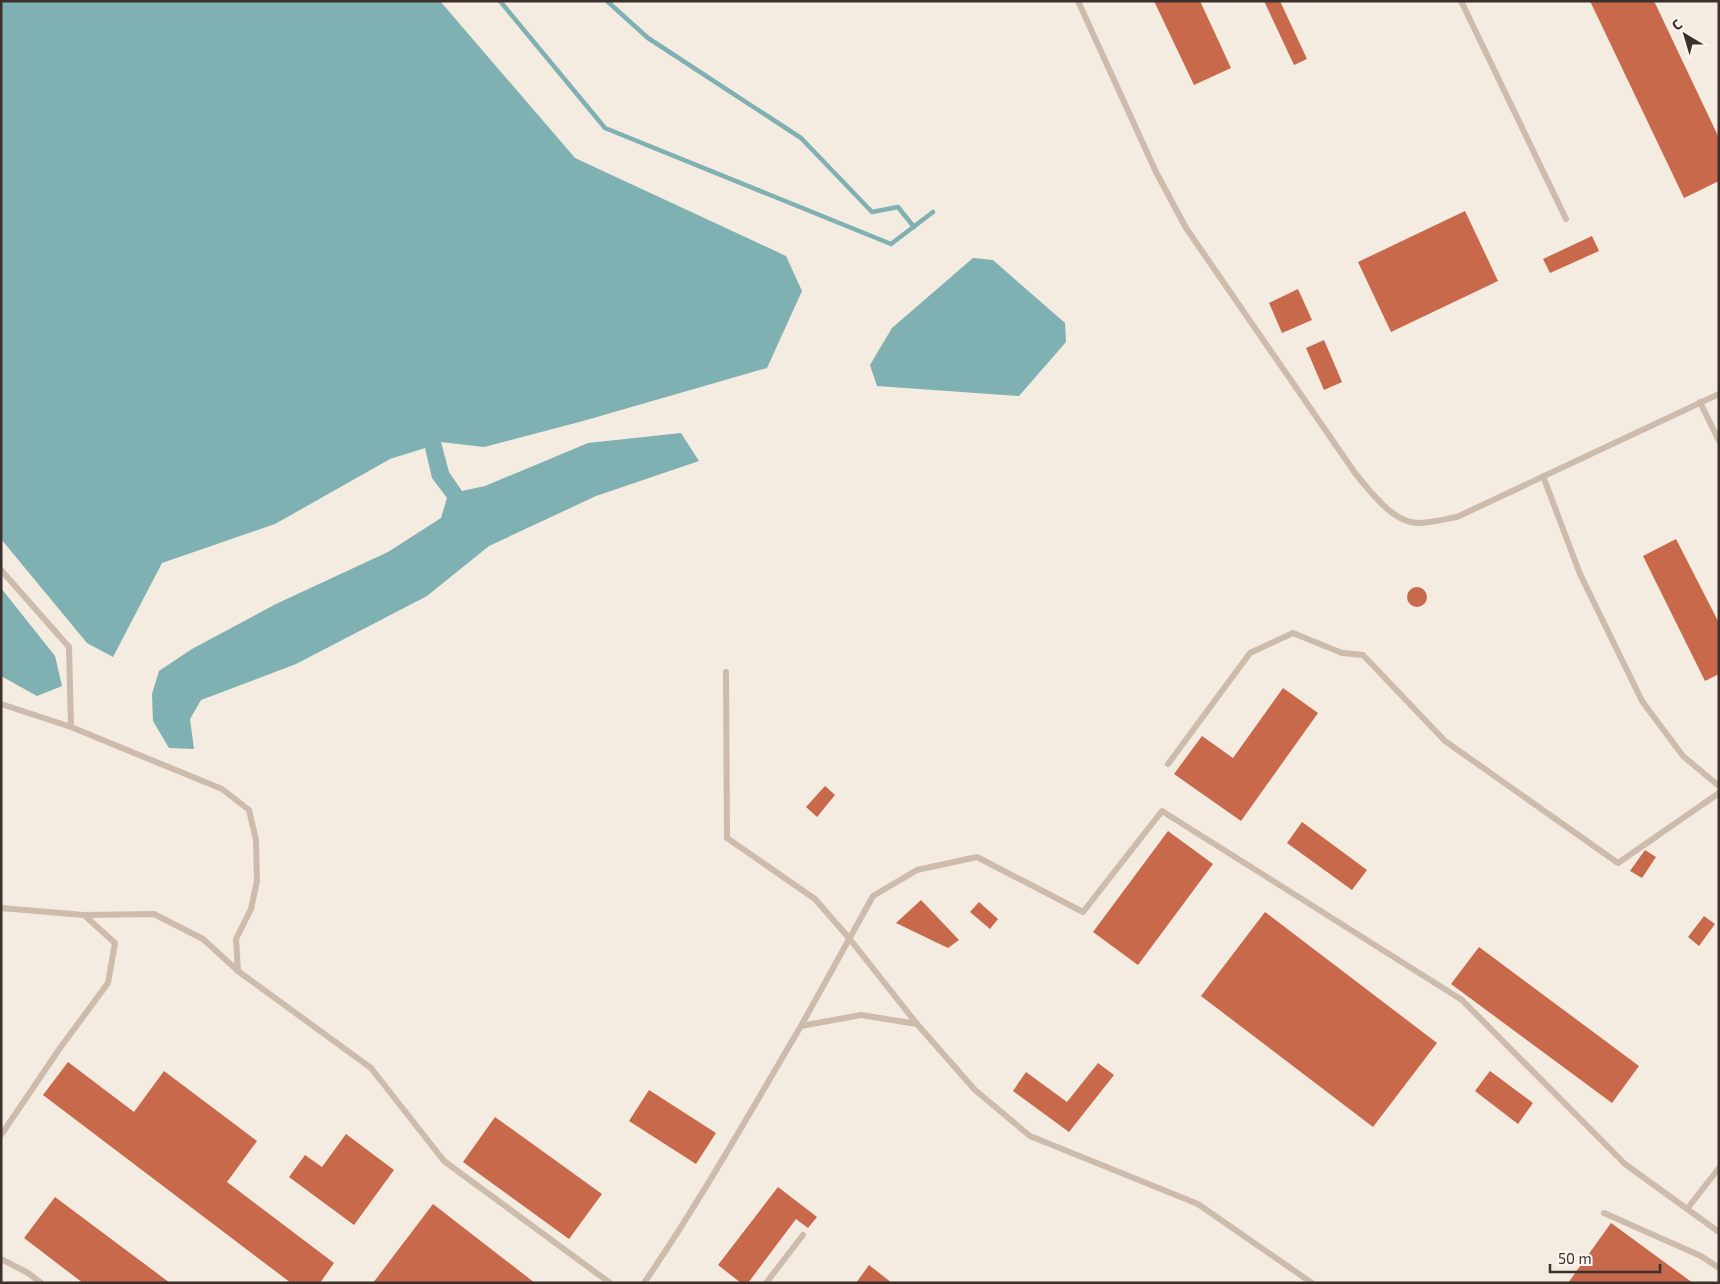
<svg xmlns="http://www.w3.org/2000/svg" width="1720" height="1284" font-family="'Exo 2',sans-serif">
	<rect width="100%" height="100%" fill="#f4ebe1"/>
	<g fill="#7fb0b2">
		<path d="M1,1H440L575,158L786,256L802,291L767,368L583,421L484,447L441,442L449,472L462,491L485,486L588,443L681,433L699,461L596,496L489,546L427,596L296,664L201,700L190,719L194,749L169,748L153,721L152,694L159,671L192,649L276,604L388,552L441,518L447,498L432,478L425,448L390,459L275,524L162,563L113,657L87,643L1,539Z"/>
		<path d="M973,258L993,260L1065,323L1066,342L1019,396L877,386L870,365L892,328Z"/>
		<path d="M1,588L55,656L62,686L37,696L1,676Z"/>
	</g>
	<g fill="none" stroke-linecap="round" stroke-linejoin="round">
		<g stroke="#7fb0b2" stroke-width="4.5">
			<path d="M500,1L605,128L891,244L933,212"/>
			<path d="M607,1L648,38L801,138L872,212L898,207L914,227"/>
		</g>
	</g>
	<g fill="#c8694b">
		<path d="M1154,1H1200L1231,68L1194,85Z"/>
		<path d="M1264,1H1280L1307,59L1294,65Z"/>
		<path d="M1590,1H1654L1719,138V181L1684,198Z"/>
		<path d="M1465,211L1498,281L1391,332L1358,262Z"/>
		<path d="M1592,236L1599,251L1550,273L1543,259Z"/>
		<path d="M1298,289L1312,320L1282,333L1269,303Z"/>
		<path d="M1324,340L1342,382L1324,390L1306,348Z"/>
		<path d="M1676,539L1719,623V674L1705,681L1643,556Z"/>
		<circle cx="1417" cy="597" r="10"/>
		<path d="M1283,688L1318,713L1241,821L1174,774L1202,736L1233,758Z"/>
		<path d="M825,786L835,795L817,817L806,807Z"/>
		<path d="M1302,822L1367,870L1352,890L1287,843Z"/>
		<path d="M1168,831L1213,864L1138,965L1093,932Z"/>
		<path d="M1645,850L1656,857L1642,878L1630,871Z"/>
		<path d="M921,900L959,940L948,948L896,923Z"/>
		<path d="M979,902L998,919L990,929L970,912Z"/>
		<path d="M1265,912L1437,1043L1373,1127L1201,996Z"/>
		<path d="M1704,916L1715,924L1699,946L1688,937Z"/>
		<path d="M1479,947L1639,1066L1612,1103L1451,984Z"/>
		<path d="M68,1062L134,1112L164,1071L257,1141L227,1182L334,1263L320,1283H291L43,1095Z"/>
		<path d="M1098,1063L1114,1075L1069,1132L1013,1091L1026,1072L1067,1102Z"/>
		<path d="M1490,1071L1533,1103L1518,1124L1475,1091Z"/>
		<path d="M649,1090L716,1133L696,1164L629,1121Z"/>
		<path d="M495,1117L602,1194L569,1239L463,1162Z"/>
		<path d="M346,1134L394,1170L354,1225L289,1177L305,1155L322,1167Z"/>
		<path d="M778,1187L817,1217L808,1228L796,1219L748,1283H741L718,1265Z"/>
		<path d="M55,1197L170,1283H83L24,1238Z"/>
		<path d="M433,1204L535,1283H373Z"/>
		<path d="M1611,1223L1693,1283H1568Z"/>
		<path d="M869,1265L892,1283H856Z"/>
	</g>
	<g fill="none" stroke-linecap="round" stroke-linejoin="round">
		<g stroke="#cdbbac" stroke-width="6">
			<path d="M1078,1L1156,172L1186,228L1355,473C1370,491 1393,523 1418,523C1431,523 1445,519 1457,517L1719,394"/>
			<path d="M1461,1L1566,219"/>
			<path d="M1700,402L1719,441"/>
			<path d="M1543,476L1580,574L1642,701L1683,756L1719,786"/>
			<path d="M1,570L69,647L71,727"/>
			<path d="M726,672L727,838L815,899L849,938L917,1024"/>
			<path d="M1,704L71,727L222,789L249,810L256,840L257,881L251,909L236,939L238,971L203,939L154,914L84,915"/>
			<path d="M1168,764L1250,653L1293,633L1342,653L1363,655L1445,741L1618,863L1719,793"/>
			<path d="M1,908L84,915L115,943L108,983L60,1048L1,1135"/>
			<path d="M238,971L371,1068L444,1161L610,1283"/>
			<path d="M801,1026L873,896L917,870L977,857L1083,912L1162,811L1462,1000L1625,1164L1719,1232"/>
			<path d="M1687,1209L1719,1168"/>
			<path d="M1604,1213L1701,1256L1719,1268"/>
			<path d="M1,1259L28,1273L41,1283"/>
			<path d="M644,1283C701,1200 750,1112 801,1026L861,1015L917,1024L975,1090L1030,1136L1198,1204L1312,1283"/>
			<path d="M766,1283L803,1235"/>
		</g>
	</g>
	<rect width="1720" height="1284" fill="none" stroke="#3b302b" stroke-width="5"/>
	<g transform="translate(1685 35) rotate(322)" stroke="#fbf5ee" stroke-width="4" paint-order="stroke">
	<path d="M0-4L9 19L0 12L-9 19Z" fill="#3b302b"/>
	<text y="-8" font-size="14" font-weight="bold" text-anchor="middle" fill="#3b302b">С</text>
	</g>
	<path d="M1550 1264v8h110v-8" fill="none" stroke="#3b302b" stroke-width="2.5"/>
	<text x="1558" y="1264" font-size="15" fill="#3b302b" stroke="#fbf5ee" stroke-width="4" paint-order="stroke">50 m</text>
</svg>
